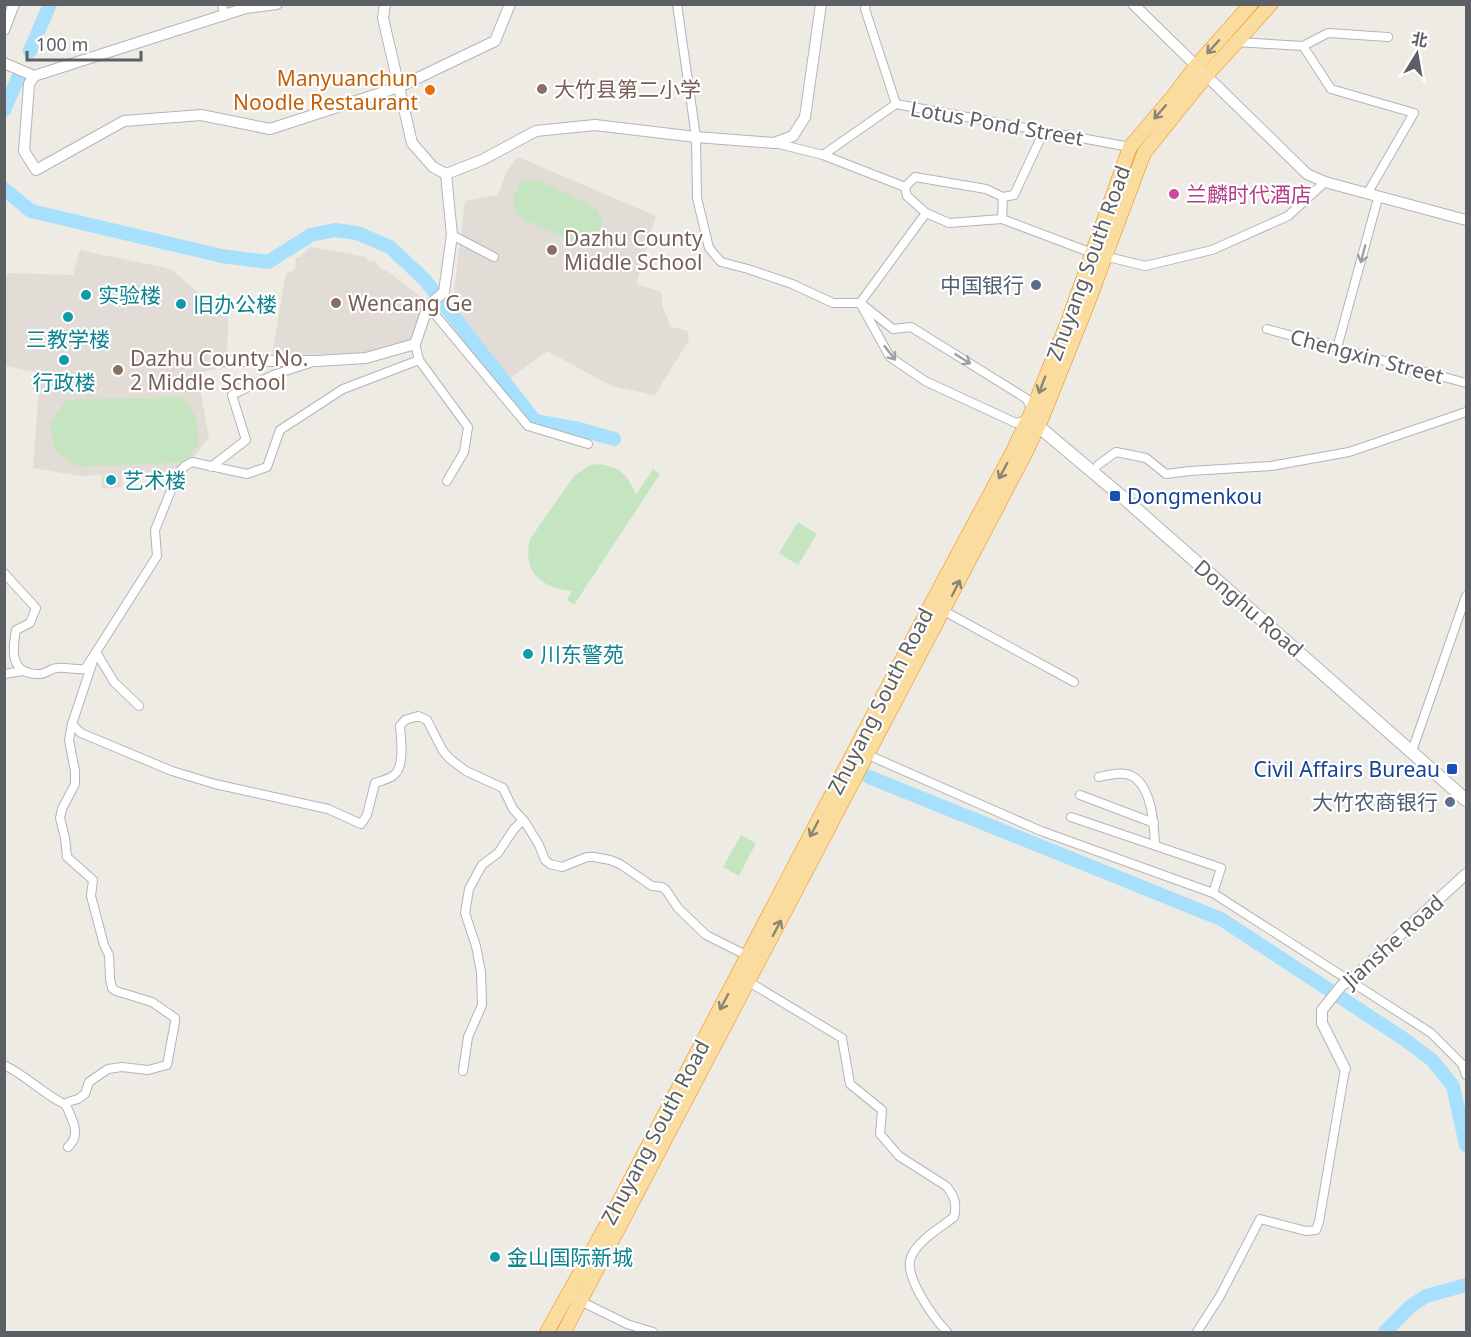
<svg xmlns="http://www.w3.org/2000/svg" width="1471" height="1337" font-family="'Noto Sans','Noto Sans SC',sans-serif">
	<rect width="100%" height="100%" fill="#eeebe4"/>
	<g fill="#e1dcd5">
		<path d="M518,157L656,216L636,284L661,292L663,308L671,327L688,331L689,340L655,395L612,386L547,351L508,380L452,307L465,201L498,195L506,173Z"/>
		<path d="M310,247L366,257V259L371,262L373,260L382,270H386L425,300L410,341L361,355L272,354L286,274L295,269L296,257H300Z"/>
		<path d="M80,250L171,269L228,318L227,367L197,373L209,437L183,470L121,474L122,487L102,489L101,475L80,476L33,468L40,373L5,366V276L9,273L73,275Z"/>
	</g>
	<g fill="#c5e5c1">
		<path d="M535,179L595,207L603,222L598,236L582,246L519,217L512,201L521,181Z"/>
		<path d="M184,397L196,417L199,443L184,462L77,467L55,451L50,425L66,400Z"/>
		<path d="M599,464C621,468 627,474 636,495L653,469L660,474L574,605L567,600L572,591C541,588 522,572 530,539L574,476L590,465Z"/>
		<path d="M798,522L817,534L798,565L779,553Z"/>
		<path d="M741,835L756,843L739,876L723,867Z"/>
	</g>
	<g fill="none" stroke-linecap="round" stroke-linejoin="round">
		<g stroke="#a6e0fc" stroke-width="14">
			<path d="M30,51L50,4"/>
			<path d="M4,110L18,78"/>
			<path d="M4,189L31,211L222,256L268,262L311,235L335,230L357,233L390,247L425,280L535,421L579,429L614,439"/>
			<path d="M869,777L1221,919L1404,1039L1432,1060L1453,1086L1466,1145"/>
			<path d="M1385,1332L1411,1306L1426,1296L1466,1285"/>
		</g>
		<g stroke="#b1b5b9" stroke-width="10">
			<g id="minor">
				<path d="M222,4L224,15"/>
				<path d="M677,4L696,137L697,198L709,248L721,262L748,269L792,284L833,303H860"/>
				<path d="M866,4L865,9L896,104"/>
				<path d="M1237,42L1303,46L1331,89L1414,113L1367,194"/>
				<path d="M1303,46L1328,33L1388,37"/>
				<path d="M896,104L1130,147"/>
				<path d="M775,143L823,155L905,187"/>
				<path d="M823,155L896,104"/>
				<path d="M905,187L915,177L986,189L1003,197L1002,219L1092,253L1145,266L1212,250L1288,216L1325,182"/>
				<path d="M905,187L907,196L926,213L949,223L1002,219"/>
				<path d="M1003,197L1014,195L1044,131"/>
				<path d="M452,235L494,257"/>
				<path d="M860,303L890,357L925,381L1016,423L1029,419"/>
				<path d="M860,303L926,213"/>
				<path d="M863,305L893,329L911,327L1027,399L1032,411"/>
				<path d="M428,306L528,426L588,444"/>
				<path d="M1267,329L1466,383"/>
				<path d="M415,344L419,360L468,427L464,452L447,481"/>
				<path d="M1337,348L1378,198"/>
				<path d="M1098,465L1116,452L1146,458L1166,474L1190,471L1271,466L1349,452L1466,412"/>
				<path d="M211,467L246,440L232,395L273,375L310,363"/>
				<path d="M4,573L36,608L30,623L16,630C12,651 10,675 40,674C46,674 51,668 57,668C66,667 76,670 85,669L96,652L114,682L139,706"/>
				<path d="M944,611L1074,682"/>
				<path d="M4,674L23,671"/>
				<path d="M72,724L81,733L172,771L215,784L328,809L361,824L367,815L375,783C381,781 389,779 394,775C405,766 401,739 400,726L405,720L418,716L427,720L443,751L450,759L466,771L503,788L513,809L525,822L539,845L545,860L550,864L562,867L587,857H594L610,860L620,864L652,886L662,887L666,890L678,908L706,935L752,958"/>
				<path d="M1412,751L1466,596"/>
				<path d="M868,755L1041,831L1213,893L1431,1033L1462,1064L1466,1075"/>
				<path d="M1099,777C1108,775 1123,771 1132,776C1152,787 1154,824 1155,845"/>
				<path d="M1080,795L1154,823"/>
				<path d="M1071,817L1221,868L1213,893"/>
				<path d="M749,982L842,1038L850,1084L882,1110L880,1134L899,1156L946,1186C955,1196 957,1205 954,1217C940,1228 920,1239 912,1255C901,1274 934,1318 947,1332"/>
				<path d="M4,1065C27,1076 43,1094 66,1105"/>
				<path d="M463,1071L468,1037L482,1005L481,972L476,946L465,913L469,889L482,865L498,853L514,829L523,820"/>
				<path d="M68,1147C82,1134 72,1120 66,1105L68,1102L78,1099L85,1094L89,1082L108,1069L122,1067L148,1070L167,1065L175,1022V1018L152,1002L116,991L112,988L110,979L109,955L104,945L91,896L93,880L67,857L65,838L60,818L62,809L75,784V771L69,740L72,724L96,652L157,556L155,530L178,473L185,466L192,462L247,474L267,467L280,430L343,389L419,360"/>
				<path d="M568,1295L627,1324L653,1332"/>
				<path d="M1197,1332L1220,1296L1260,1219L1306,1231L1316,1230L1319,1222L1345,1069"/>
			</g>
		</g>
		<g stroke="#b1b5b9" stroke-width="12">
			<g id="tertiary">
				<path d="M385,4L383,18L412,143L433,167L446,174L482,160L536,131L595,125L696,137L774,143L793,136L805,117L821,4"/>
				<path d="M1133,4L1307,174L1325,182L1466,220"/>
				<path d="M4,30L14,4"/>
				<path d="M4,63L34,76L224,15L246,8L277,4"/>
				<path d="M34,76L29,84L24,151L36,170L124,121L201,115L270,129L399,87L495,41L510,4"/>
				<path d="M222,361H317L366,358L415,344L428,306L444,292L452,235L446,174"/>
				<path d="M1345,1069L1322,1023V1010L1342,985L1351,980L1466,874"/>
			</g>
		</g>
		<g stroke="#b0b4b9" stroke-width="14">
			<path id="secondary" d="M1032,421L1126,500L1466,800"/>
		</g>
		<g stroke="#eb8b07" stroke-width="15">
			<g id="trunk">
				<path d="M547,1332L611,1217L928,610L1012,453L1032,411L1067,324L1130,147L1174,95L1196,66L1251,4"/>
				<path d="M564,1332L1024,456L1042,418L1086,308L1144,153L1206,76L1271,4"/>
			</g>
		</g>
		<use href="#minor" stroke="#fff" stroke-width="8"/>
		<use href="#tertiary" stroke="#fff" stroke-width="10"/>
		<use href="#secondary" stroke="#fff" stroke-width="12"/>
		<use href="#trunk" stroke="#fadc9e" stroke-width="14"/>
	</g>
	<defs><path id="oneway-shaft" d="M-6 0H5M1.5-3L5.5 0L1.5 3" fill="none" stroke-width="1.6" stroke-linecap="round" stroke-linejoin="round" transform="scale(1.5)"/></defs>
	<g stroke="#8b8575">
		<use href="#oneway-shaft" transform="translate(1213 47) rotate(132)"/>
		<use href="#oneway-shaft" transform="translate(1160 112) rotate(131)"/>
		<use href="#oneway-shaft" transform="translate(1042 385) rotate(111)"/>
		<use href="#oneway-shaft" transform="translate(1003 471) rotate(118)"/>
		<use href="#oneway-shaft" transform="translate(956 588) rotate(-63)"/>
		<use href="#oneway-shaft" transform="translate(814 829) rotate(118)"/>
		<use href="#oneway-shaft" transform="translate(777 928) rotate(-62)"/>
		<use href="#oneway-shaft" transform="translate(724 1002) rotate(118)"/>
	</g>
	<g stroke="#9da0a2">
		<use href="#oneway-shaft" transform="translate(1363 254) rotate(105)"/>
		<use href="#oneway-shaft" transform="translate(890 353) rotate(52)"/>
		<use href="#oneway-shaft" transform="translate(963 359) rotate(32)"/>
	</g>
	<g fill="#8d6e63" stroke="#fff" stroke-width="2">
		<circle cx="542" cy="89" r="6"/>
		<circle cx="552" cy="250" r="6"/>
		<circle cx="336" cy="303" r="6"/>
		<circle cx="118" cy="370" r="6"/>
	</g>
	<circle fill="#e8710a" stroke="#fff" stroke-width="2" cx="430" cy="90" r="6"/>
	<circle fill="#d1479c" stroke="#fff" stroke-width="2" cx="1174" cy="194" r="6"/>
	<g fill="#5c6f8a" stroke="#fff" stroke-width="2">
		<circle cx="1036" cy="285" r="6"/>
		<circle cx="1450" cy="802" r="6"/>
	</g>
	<g fill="#0f9aa8" stroke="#fff" stroke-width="2">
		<circle cx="86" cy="295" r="6"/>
		<circle cx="181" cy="304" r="6"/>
		<circle cx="68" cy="317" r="6"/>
		<circle cx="64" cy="360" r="6"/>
		<circle cx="111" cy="480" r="6"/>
		<circle cx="528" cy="654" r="6"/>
		<circle cx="495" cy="1257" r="6"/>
	</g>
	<g fill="#1a4fb4" stroke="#fff" stroke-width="2">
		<rect x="1109" y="490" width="12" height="12" rx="3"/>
		<rect x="1446" y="763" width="12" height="12" rx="3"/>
	</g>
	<g text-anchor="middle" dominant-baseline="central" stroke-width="4.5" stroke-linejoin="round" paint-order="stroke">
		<g font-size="21" fill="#c56008" stroke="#fff" text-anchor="end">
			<text x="418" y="78">Manyuanchun<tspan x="418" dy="24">Noodle Restaurant</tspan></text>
		</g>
		<g font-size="21" fill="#785e54" stroke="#fff" text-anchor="start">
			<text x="554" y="89">大竹县第二小学</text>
			<text x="564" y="238">Dazhu County<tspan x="564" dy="24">Middle School</tspan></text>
			<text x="348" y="303">Wencang Ge</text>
			<text x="130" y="358">Dazhu County No.<tspan x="130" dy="24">2 Middle School</tspan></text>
		</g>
		<g font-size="21" fill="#5c6064" stroke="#fff">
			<text transform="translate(997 123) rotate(10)">Lotus Pond Street</text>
			<text transform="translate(1088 263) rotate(-70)">Zhuyang South Road</text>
			<text transform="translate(1367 356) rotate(15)">Chengxin Street</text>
			<text transform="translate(1249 608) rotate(41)">Donghu Road</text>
			<text transform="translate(880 701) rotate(-63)">Zhuyang South Road</text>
			<text transform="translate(1393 941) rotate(-42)">Jianshe Road</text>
			<text transform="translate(655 1132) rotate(-62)">Zhuyang South Road</text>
		</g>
		<g font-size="21" fill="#b23c85" stroke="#fff" text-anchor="start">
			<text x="1186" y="194">兰麟时代酒店</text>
		</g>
		<g font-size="21" fill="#4e5e75" stroke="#fff" text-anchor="end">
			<text x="1024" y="285">中国银行</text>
			<text x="1438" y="802">大竹农商银行</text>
		</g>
		<g font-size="21" fill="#0d838f" stroke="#fff" text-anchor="start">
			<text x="98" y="295">实验楼</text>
			<text x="193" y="304">旧办公楼</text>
			<text x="68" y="339" text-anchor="middle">三教学楼</text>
			<text x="64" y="382" text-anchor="middle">行政楼</text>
			<text x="123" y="480">艺术楼</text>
			<text x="540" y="654">川东警苑</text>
			<text x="507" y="1257">金山国际新城</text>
		</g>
		<g font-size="21" fill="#164399" stroke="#fff" text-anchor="start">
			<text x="1127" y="496">Dongmenkou</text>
			<text x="1440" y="769" text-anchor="end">Civil Affairs Bureau</text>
		</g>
	</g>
	<rect width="1471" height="1337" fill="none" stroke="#5c6064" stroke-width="12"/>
	<g transform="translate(1417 54) rotate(11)" stroke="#ffffff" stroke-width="4.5" paint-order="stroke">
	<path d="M0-4.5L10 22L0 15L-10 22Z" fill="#5c6064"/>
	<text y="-9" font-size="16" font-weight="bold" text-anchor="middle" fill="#5c6064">北</text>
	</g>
	<path d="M27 51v9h114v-9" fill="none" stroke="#5c6064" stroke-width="3"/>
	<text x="36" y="51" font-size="18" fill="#5c6064" stroke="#ffffff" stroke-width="4.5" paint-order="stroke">100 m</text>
</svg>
